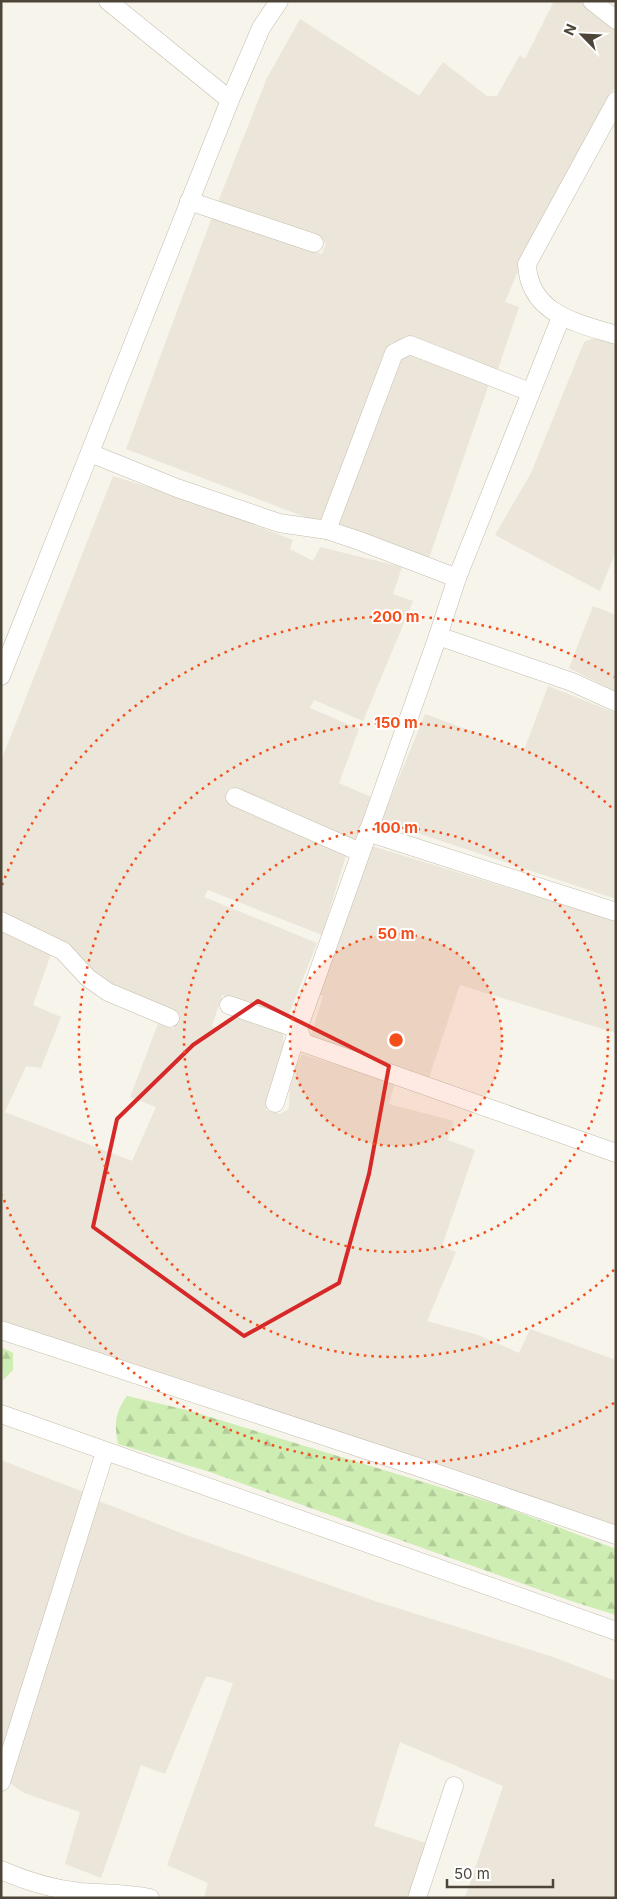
<svg xmlns="http://www.w3.org/2000/svg" width="617" height="1899" font-family="Inter,sans-serif">
	<defs>
		<pattern id="forest-firs" width="22" height="20" patternUnits="userSpaceOnUse" patternTransform="scale(1.25)"><rect width="22" height="20" fill="#cdedb2"/><path d="M5 1l3.5 6h-7zM16 11l3.5 6h-7z" fill="#b2cd9a"/></pattern>
	</defs>
	<rect width="100%" height="100%" fill="#f6f4eb"/>
	<g fill="#ebe6d9">
		<path d="M554,1H580L616,30V85L520,266L505,302L519,307L497,372L405,336L401,344L391,342L373,383L375,388L321,523L126,449L212,217L322,254L326,243L216,207L267,78L300,19L419,96L443,62L487,96H497L520,55L525,59Z"/>
		<path d="M597,337L616,344V551L600,591L495,535L531,473L584,342Z"/>
		<path d="M410,352L490,381L429,558L338,524L400,359Z"/>
		<path d="M113,476L192,501L293,540L290,549L313,561L320,547L402,567L393,594L413,601L363,721L314,700L310,708L359,729L339,783L371,797L355,843L230,788L226,799L347,852L322,935L208,890L204,897L317,943L288,1017L222,995L212,1026L221,1030L235,1014L283,1031L284,1055L266,1110L280,1114L289,1109L290,1081L302,1054L395,1083L389,1104L454,1121L448,1140L475,1150L442,1246L456,1252L427,1321L478,1335L519,1353L530,1329L616,1360V1528L1,1322V928L52,951L33,1005L61,1017L41,1068L26,1066L5,1112L132,1161L156,1107L130,1097L158,1024L173,1029L179,1015L114,987L1,915V761Z"/>
		<path d="M593,606L616,615V692L569,668Z"/>
		<path d="M548,686L616,713V899L381,821L425,714L524,750Z"/>
		<path d="M372,846L616,921V1033L460,985L429,1078L310,1038L323,996L317,994Z"/>
		<path d="M1,1460L86,1493L1,1759Z"/>
		<path d="M99,1501L186,1535L378,1602L553,1657L616,1681V1898H465L503,1786L400,1742L374,1826L429,1844L410,1898H204L208,1883L167,1865L233,1683L206,1676L165,1774L141,1765L101,1878L65,1864L80,1812L24,1793L8,1782Z"/>
	</g>
	<g fill="url(#forest-firs)">
		<path d="M1,1347L13,1353V1370L3,1380Z"/>
		<path d="M127,1396L187,1410L505,1507L616,1549V1615L571,1601L210,1472L118,1444C114,1423 115,1413 127,1396Z"/>
	</g>
	<g fill="none" stroke-linecap="round" stroke-linejoin="round">
		<g stroke="#c3bdac" stroke-width="19">
			<g id="minor">
				<path d="M108,1L230,100"/>
				<path d="M592,1L616,20"/>
				<path d="M616,101L527,264C529,314 577,323 616,335"/>
				<path d="M189,201L314,243"/>
				<path d="M561,317L457,578L438,636L298,1029L304,1043L616,1153"/>
				<path d="M90,453L177,488L279,523L327,530L357,540L457,578"/>
				<path d="M327,530L394,353L410,345L530,392"/>
				<path d="M438,636L572,682L616,702"/>
				<path d="M1,676L230,100L261,28L279,1"/>
				<path d="M235,797L360,852"/>
				<path d="M367,832L616,912"/>
				<path d="M1,921L63,951L88,978L108,992L170,1018"/>
				<path d="M229,1005L298,1029L275,1103"/>
				<path d="M1,1330L418,1467L616,1535"/>
				<path d="M1,1414L616,1631"/>
				<path d="M1,1782L105,1452"/>
				<path d="M1,1870C26,1881 52,1889 80,1892C104,1894 126,1893 150,1898"/>
				<path d="M417,1898L454,1786"/>
			</g>
		</g>
		<use href="#minor" stroke="#fff" stroke-width="18"/>
	</g>
	<path fill="none" stroke="#d62828" stroke-width="4" stroke-linejoin="round" d="M258,1001L389,1066L369,1174L339,1283L244,1336L93,1227L117,1119L193,1045Z"/>
	<circle cx="396" cy="1040" r="106" fill="#f64e1b" fill-opacity=".12"/>
	<g fill="none" stroke="#f64e1b" stroke-width="2.5" stroke-dasharray="2.5 5">
		<circle cx="396" cy="1040" r="106"/>
		<circle cx="396" cy="1040" r="212"/>
		<path d="M614 1270A317 317 0 1 1 614 810"/>
		<path d="M614 1403A423 423 0 0 1 2 1195M2 885A423 423 0 0 1 614 677"/>
	</g>
	<circle cx="396" cy="1040" r="8" fill="#f64e1b" stroke="#fff" stroke-width="2.5"/>
	<g font-size="15" text-anchor="middle" font-weight="bold" fill="#f64e1b" stroke="#fff" stroke-width="4" stroke-linejoin="round" paint-order="stroke">
		<text x="396" y="622">200 m</text>
		<text x="396" y="728">150 m</text>
		<text x="396" y="833">100 m</text>
		<text x="396" y="939">50 m</text>
	</g>
	<rect width="617" height="1899" fill="none" stroke="#4c4538" stroke-width="5"/>
	<g transform="translate(582 35) rotate(294)" stroke="#ffffff" stroke-width="4" paint-order="stroke">
	<path d="M0-4L9 19L0 12L-9 19Z" fill="#4c4538"/>
	<text y="-8" font-size="14" font-weight="bold" text-anchor="middle" fill="#4c4538">N</text>
	</g>
	<path d="M447 1879v8h106v-8" fill="none" stroke="#4c4538" stroke-width="2.5"/>
	<text x="454" y="1879" font-size="15" fill="#4c4538" stroke="#ffffff" stroke-width="4" paint-order="stroke">50 m</text>
</svg>
